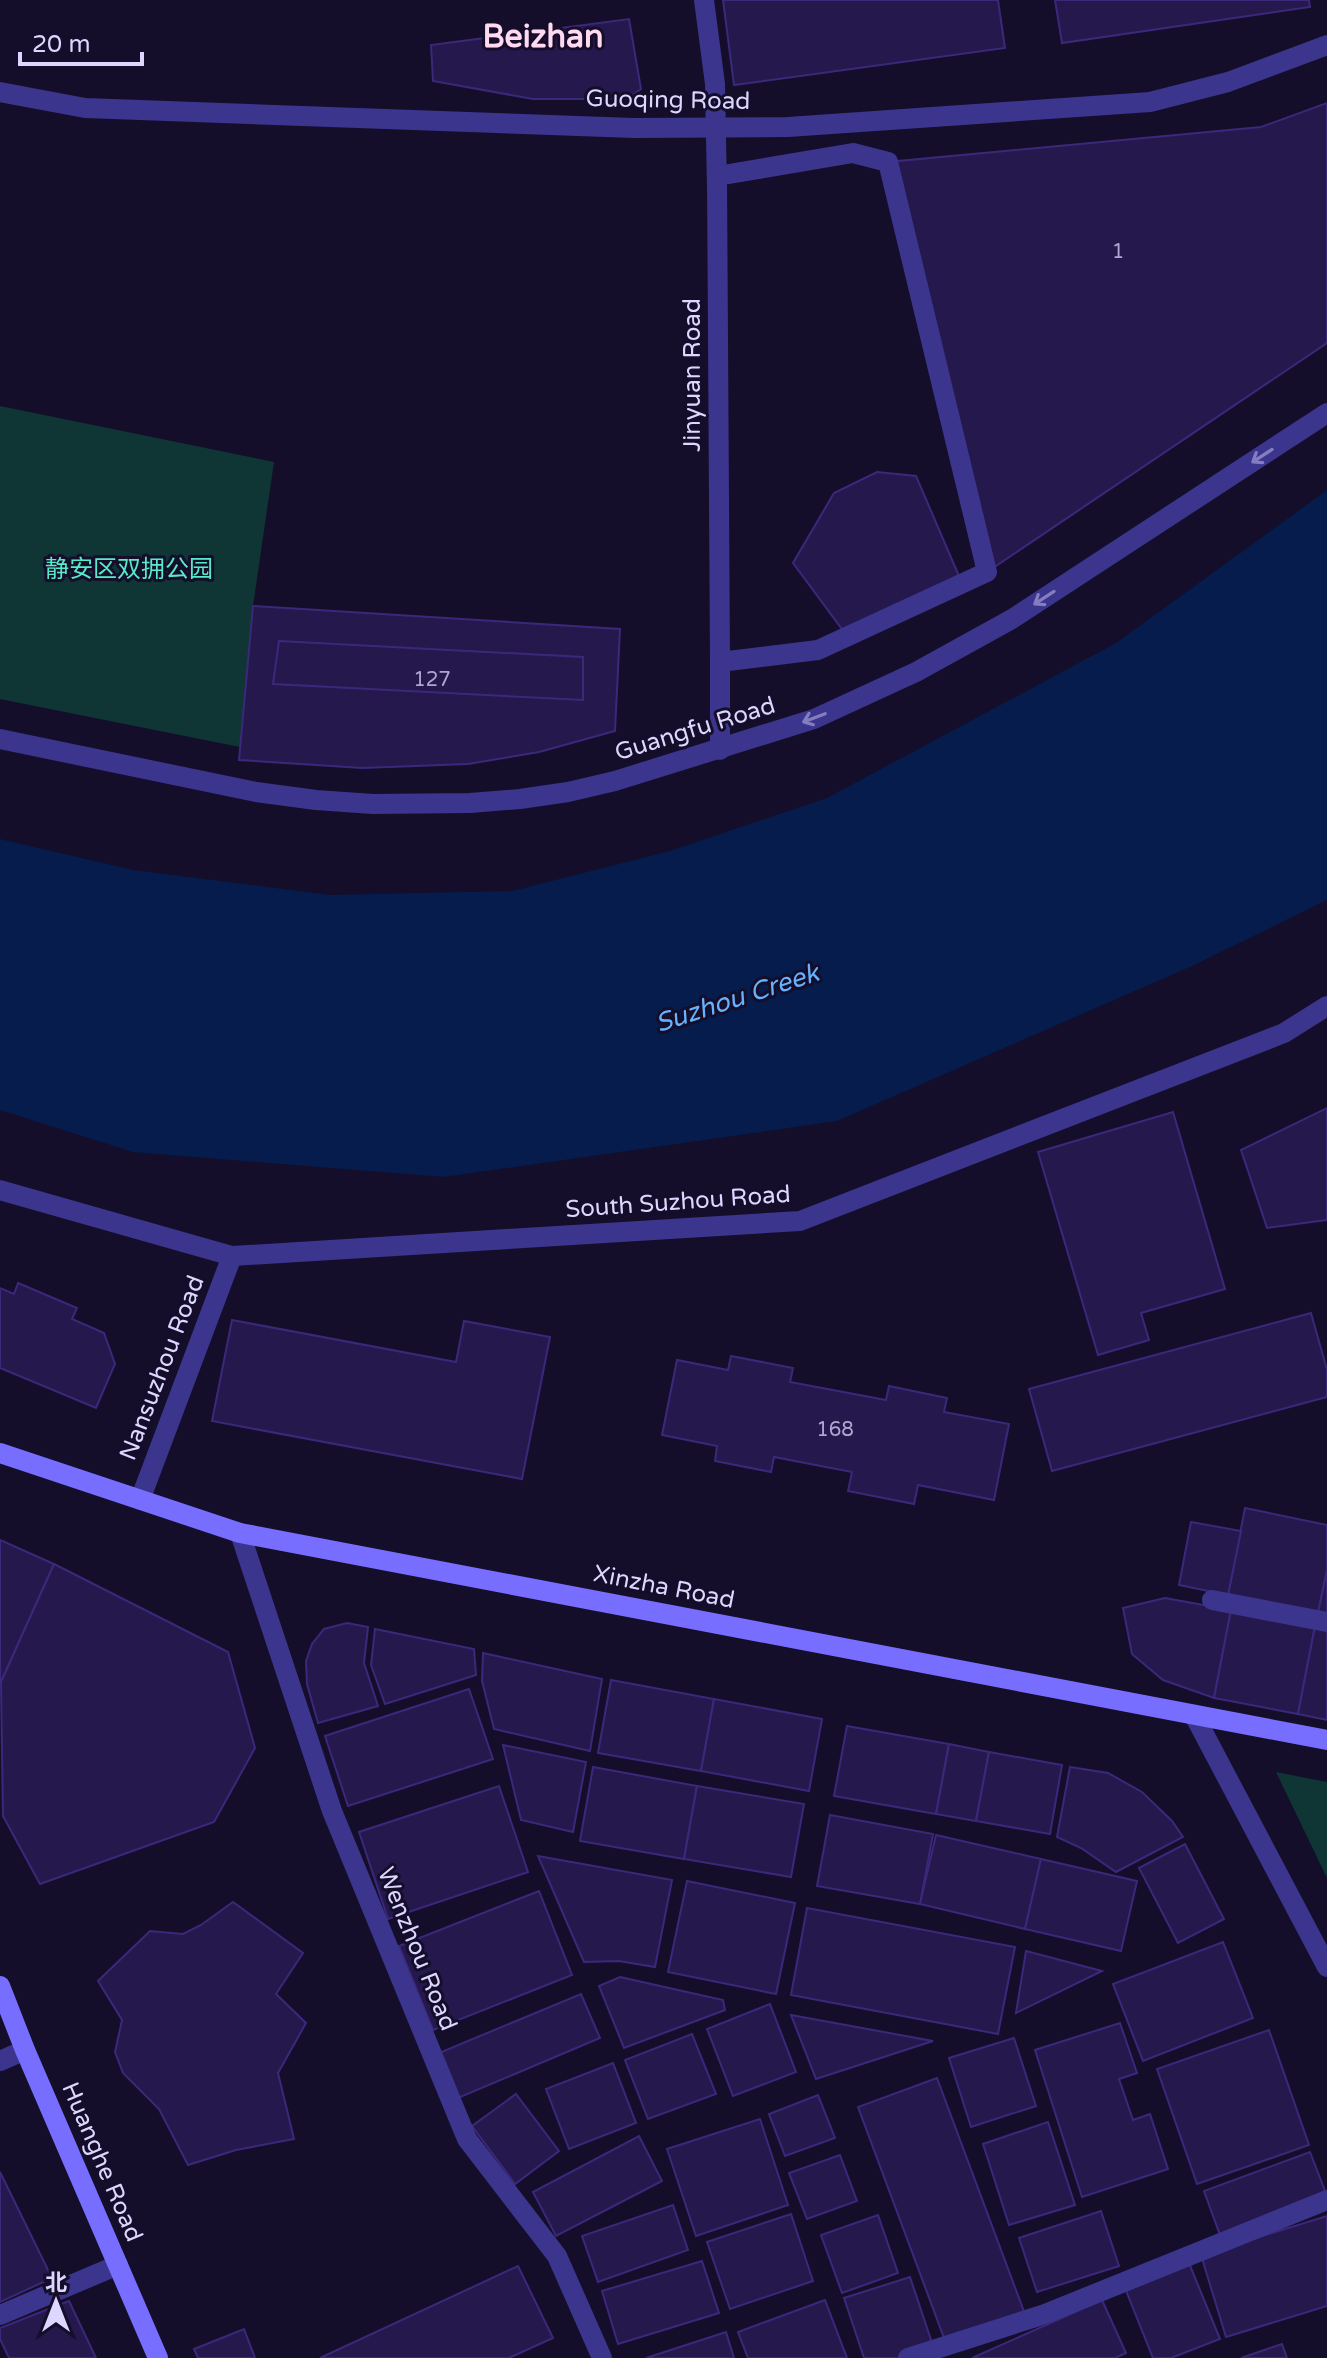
<svg xmlns="http://www.w3.org/2000/svg" width="1327" height="2358" font-family="'Varela Round','Noto Sans SC',sans-serif">
	<rect width="100%" height="100%" fill="#140e2a"/>
	<g fill="#103535">
		<path d="M0,406L274,462L253,606L240,747L0,699Z"/>
		<path d="M1276,1772L1327,1782V1878Z"/>
	</g>
	<path fill="#051c4c" d="M1327,490V900L1192,966L837,1121L444,1177L133,1152L0,1110V839L133,870L330,895L512,891L670,851L827,798L1116,643Z"/>
	<g fill="#25184d" stroke="#3c287b" stroke-width="2">
		<path d="M723,0H998L1005,48L734,85Z"/>
		<path d="M1055,0H1309L1310,7L1062,43Z"/>
		<path d="M629,19L641,89L627,99H533L433,81L431,45Z"/>
		<path d="M1327,103V343L987,572L888,162L1261,127Z"/>
		<path d="M877,472L916,476L962,583L847,636L793,563L834,493Z"/>
		<path d="M253,606L620,629L615,731L539,752L468,764L362,768L239,760Z"/>
		<path d="M279,641L583,657V700L273,684Z"/>
		<path d="M1327,1108V1220L1267,1228L1241,1150Z"/>
		<path d="M1173,1112L1225,1289L1141,1313L1149,1340L1098,1355L1038,1152Z"/>
		<path d="M18,1283L77,1308L72,1319L104,1333L115,1364L96,1408L0,1368V1288L14,1294Z"/>
		<path d="M1311,1313L1327,1370V1397L1052,1471L1029,1389Z"/>
		<path d="M232,1320L456,1362L464,1321L550,1337L522,1479L212,1421Z"/>
		<path d="M731,1356L793,1368L790,1382L886,1400L889,1386L947,1398L944,1412L1009,1424L994,1500L918,1485L914,1504L848,1491L852,1472L774,1457L771,1472L715,1461L717,1446L662,1435L677,1360L728,1370Z"/>
		<path d="M1245,1508L1327,1525V1570L1318,1613L1228,1595Z"/>
		<path d="M1191,1522L1241,1531L1228,1595L1179,1585Z"/>
		<path d="M0,1540L54,1564L1,1682H0Z"/>
		<path d="M54,1564L228,1652L255,1748L214,1822L40,1884L3,1816L1,1682Z"/>
		<path d="M1327,1570V1614L1318,1613Z"/>
		<path d="M1165,1598L1231,1610L1214,1698L1163,1680L1132,1654L1123,1608Z"/>
		<path d="M1231,1610L1315,1626L1298,1714L1214,1698Z"/>
		<path d="M347,1623L368,1627L364,1663L378,1706L318,1723L307,1684L306,1661L312,1644L324,1629Z"/>
		<path d="M1315,1626L1327,1628V1720L1298,1714Z"/>
		<path d="M375,1629L474,1649L476,1675L385,1704L371,1665Z"/>
		<path d="M483,1653L602,1679L590,1751L494,1729L482,1681Z"/>
		<path d="M611,1680L714,1699L701,1771L598,1753Z"/>
		<path d="M469,1689L493,1759L348,1806L325,1736Z"/>
		<path d="M714,1699L822,1719L809,1791L701,1771Z"/>
		<path d="M847,1726L949,1744L936,1814L834,1796Z"/>
		<path d="M949,1744L989,1752L976,1821L936,1814Z"/>
		<path d="M503,1745L586,1762L573,1832L521,1820Z"/>
		<path d="M989,1752L1062,1765L1050,1834L976,1821Z"/>
		<path d="M593,1767L697,1786L684,1859L580,1841Z"/>
		<path d="M1070,1767L1108,1773L1142,1792L1172,1821L1183,1837L1116,1872L1081,1848L1057,1837Z"/>
		<path d="M499,1786L528,1872L388,1919L359,1832Z"/>
		<path d="M697,1786L804,1804L791,1877L684,1859Z"/>
		<path d="M830,1815L933,1834L920,1904L817,1886Z"/>
		<path d="M936,1835L1041,1859L1025,1929L920,1904Z"/>
		<path d="M1185,1844L1224,1919L1178,1943L1139,1868Z"/>
		<path d="M538,1856L672,1880L655,1967L619,1961L584,1962Z"/>
		<path d="M1041,1859L1137,1881L1121,1951L1025,1929Z"/>
		<path d="M687,1881L795,1903L776,1994L668,1972Z"/>
		<path d="M539,1891L572,1975L433,2030L399,1946Z"/>
		<path d="M233,1902L303,1953L276,1994L306,2023L278,2073L294,2139L236,2150L188,2165L159,2109L123,2073L115,2052L122,2020L98,1981L150,1931L183,1934L201,1925Z"/>
		<path d="M807,1908L1015,1947L998,2034L791,1995Z"/>
		<path d="M1223,1942L1253,2018L1143,2061L1113,1984Z"/>
		<path d="M1026,1951L1102,1971L1016,2013Z"/>
		<path d="M620,1977L723,2000L725,2010L624,2048L599,1986Z"/>
		<path d="M581,1994L600,2038L458,2098L439,2053Z"/>
		<path d="M770,2004L796,2072L733,2096L707,2029Z"/>
		<path d="M791,2015L933,2041L816,2079Z"/>
		<path d="M1120,2023L1137,2073L1119,2079L1133,2120L1150,2114L1168,2169L1082,2197L1035,2050Z"/>
		<path d="M1269,2030L1309,2145L1197,2184L1157,2069Z"/>
		<path d="M692,2034L716,2094L648,2119L625,2060Z"/>
		<path d="M1014,2038L1036,2106L971,2127L949,2058Z"/>
		<path d="M613,2063L636,2123L569,2149L546,2089Z"/>
		<path d="M937,2078L1026,2317L947,2346L858,2107Z"/>
		<path d="M516,2094L559,2151L515,2184L472,2126Z"/>
		<path d="M818,2095L835,2138L785,2156L769,2114Z"/>
		<path d="M760,2119L788,2205L696,2236L667,2149Z"/>
		<path d="M1048,2122L1075,2205L1009,2225L983,2144Z"/>
		<path d="M639,2136L662,2181L556,2236L533,2192Z"/>
		<path d="M1310,2152L1327,2196L1220,2235L1204,2191Z"/>
		<path d="M840,2155L857,2201L807,2219L789,2173Z"/>
		<path d="M0,2172L52,2278L0,2302Z"/>
		<path d="M673,2205L688,2250L598,2282L582,2236Z"/>
		<path d="M1101,2211L1119,2266L1037,2292L1019,2238Z"/>
		<path d="M791,2214L813,2281L730,2309L707,2242Z"/>
		<path d="M878,2215L898,2273L842,2293L821,2235Z"/>
		<path d="M1327,2216V2306L1226,2337L1201,2255Z"/>
		<path d="M702,2261L719,2313L618,2344L602,2291Z"/>
		<path d="M1189,2263L1220,2339L1171,2358H1153L1125,2288Z"/>
		<path d="M518,2266L553,2338L509,2358H320Z"/>
		<path d="M910,2277L933,2346L898,2358H864L844,2298Z"/>
		<path d="M825,2300L847,2358H748L738,2332Z"/>
		<path d="M1102,2300L1126,2353L1115,2358H972Z"/>
		<path d="M69,2301L96,2358H9L0,2339V2328Z"/>
		<path d="M244,2329L255,2358H198L194,2349Z"/>
		<path d="M726,2332L734,2358H646Z"/>
		<path d="M1282,2344L1287,2358H1241Z"/>
	</g>
	<g fill="none" stroke-linecap="round" stroke-linejoin="round">
		<g stroke="#3b358d" stroke-width="20">
			<path d="M1212,1600L1327,1622"/>
			<path d="M908,2358L1045,2314L1327,2200"/>
		</g>
		<g stroke="#3b358d" stroke-width="20">
			<path d="M704,0L715,84L717,190"/>
			<path d="M0,92L85,108L634,128L788,127L1150,102L1228,82L1327,45"/>
			<path d="M853,153L888,162L987,572L818,650L720,662L717,176Z"/>
			<path d="M720,650V750"/>
			<path d="M0,739L256,792L316,800L373,804L470,803L520,799L568,792L615,781L814,719L916,672L1012,619L1327,413"/>
			<path d="M0,1190L232,1256L800,1221L1284,1033L1327,1006"/>
			<path d="M140,1500L232,1256"/>
			<path d="M240,1533L332,1811L467,2139L557,2256L602,2358"/>
			<path d="M1194,1715L1327,1967"/>
			<path d="M0,2061L25,2050"/>
			<path d="M0,2315L118,2265"/>
		</g>
		<g stroke="#776eff" stroke-width="20">
			<path d="M0,1453L240,1533L1327,1740"/>
			<path d="M0,1986L25,2050L158,2358"/>
		</g>
	</g>
	<defs><path id="oneway-shaft" d="M-6 0H5M1.5-3L5.5 0L1.5 3" fill="none" stroke-width="1.6" stroke-linecap="round" stroke-linejoin="round" transform="scale(2)"/></defs>
	<g stroke="#847ec0">
		<use href="#oneway-shaft" transform="translate(1262 456) rotate(147)"/>
		<use href="#oneway-shaft" transform="translate(1044 598) rotate(147)"/>
		<use href="#oneway-shaft" transform="translate(814 718) rotate(159)"/>
	</g>
	<g text-anchor="middle" dominant-baseline="central" stroke-width="6" stroke-linejoin="round" paint-order="stroke">
		<g font-size="20" fill="#afa7d2">
			<text x="1118" y="252">1</text>
			<text x="432" y="680">127</text>
			<text x="835" y="1430">168</text>
		</g>
		<g font-size="24" fill="#ddd7ff" stroke="#140e2a">
			<text transform="translate(668 100) rotate(1)">Guoqing Road</text>
			<text transform="translate(692 375) rotate(-90)">Jinyuan Road</text>
			<text transform="translate(695 729) rotate(-17)">Guangfu Road</text>
			<text transform="translate(678 1202) rotate(-4)">South Suzhou Road</text>
			<text transform="translate(162 1368) rotate(-69)">Nansuzhou Road</text>
			<text transform="translate(664 1587) rotate(11)">Xinzha Road</text>
			<text transform="translate(417 1949) rotate(68)">Wenzhou Road</text>
			<text transform="translate(102 2162) rotate(67)">Huanghe Road</text>
		</g>
		<g font-size="24" fill="#57ebcc" stroke="#140e2a">
			<text x="129" y="569">静安区双拥公园</text>
		</g>
		<g font-size="26" font-style="italic" fill="#65b2ff" stroke="#140e2a">
			<text transform="translate(737 998) rotate(-18)">Suzhou Creek</text>
		</g>
		<g font-size="32" font-weight="bold" fill="#ffd9f0" stroke="#140e2a">
			<text x="543" y="37">Beizhan</text>
		</g>
	</g>
	<g transform="translate(56 2302)" stroke="#140e2a" stroke-width="6" paint-order="stroke">
	<path d="M0-6L14 30L0 20L-14 30Z" fill="#ddd7ff"/>
	<text y="-12" font-size="22" font-weight="bold" text-anchor="middle" fill="#ddd7ff">北</text>
	</g>
	<path d="M20 52v12h122v-12" fill="none" stroke="#ddd7ff" stroke-width="4"/>
	<text x="32" y="52" font-size="24" fill="#ddd7ff" stroke="#140e2a" stroke-width="6" paint-order="stroke">20 m</text>
</svg>
